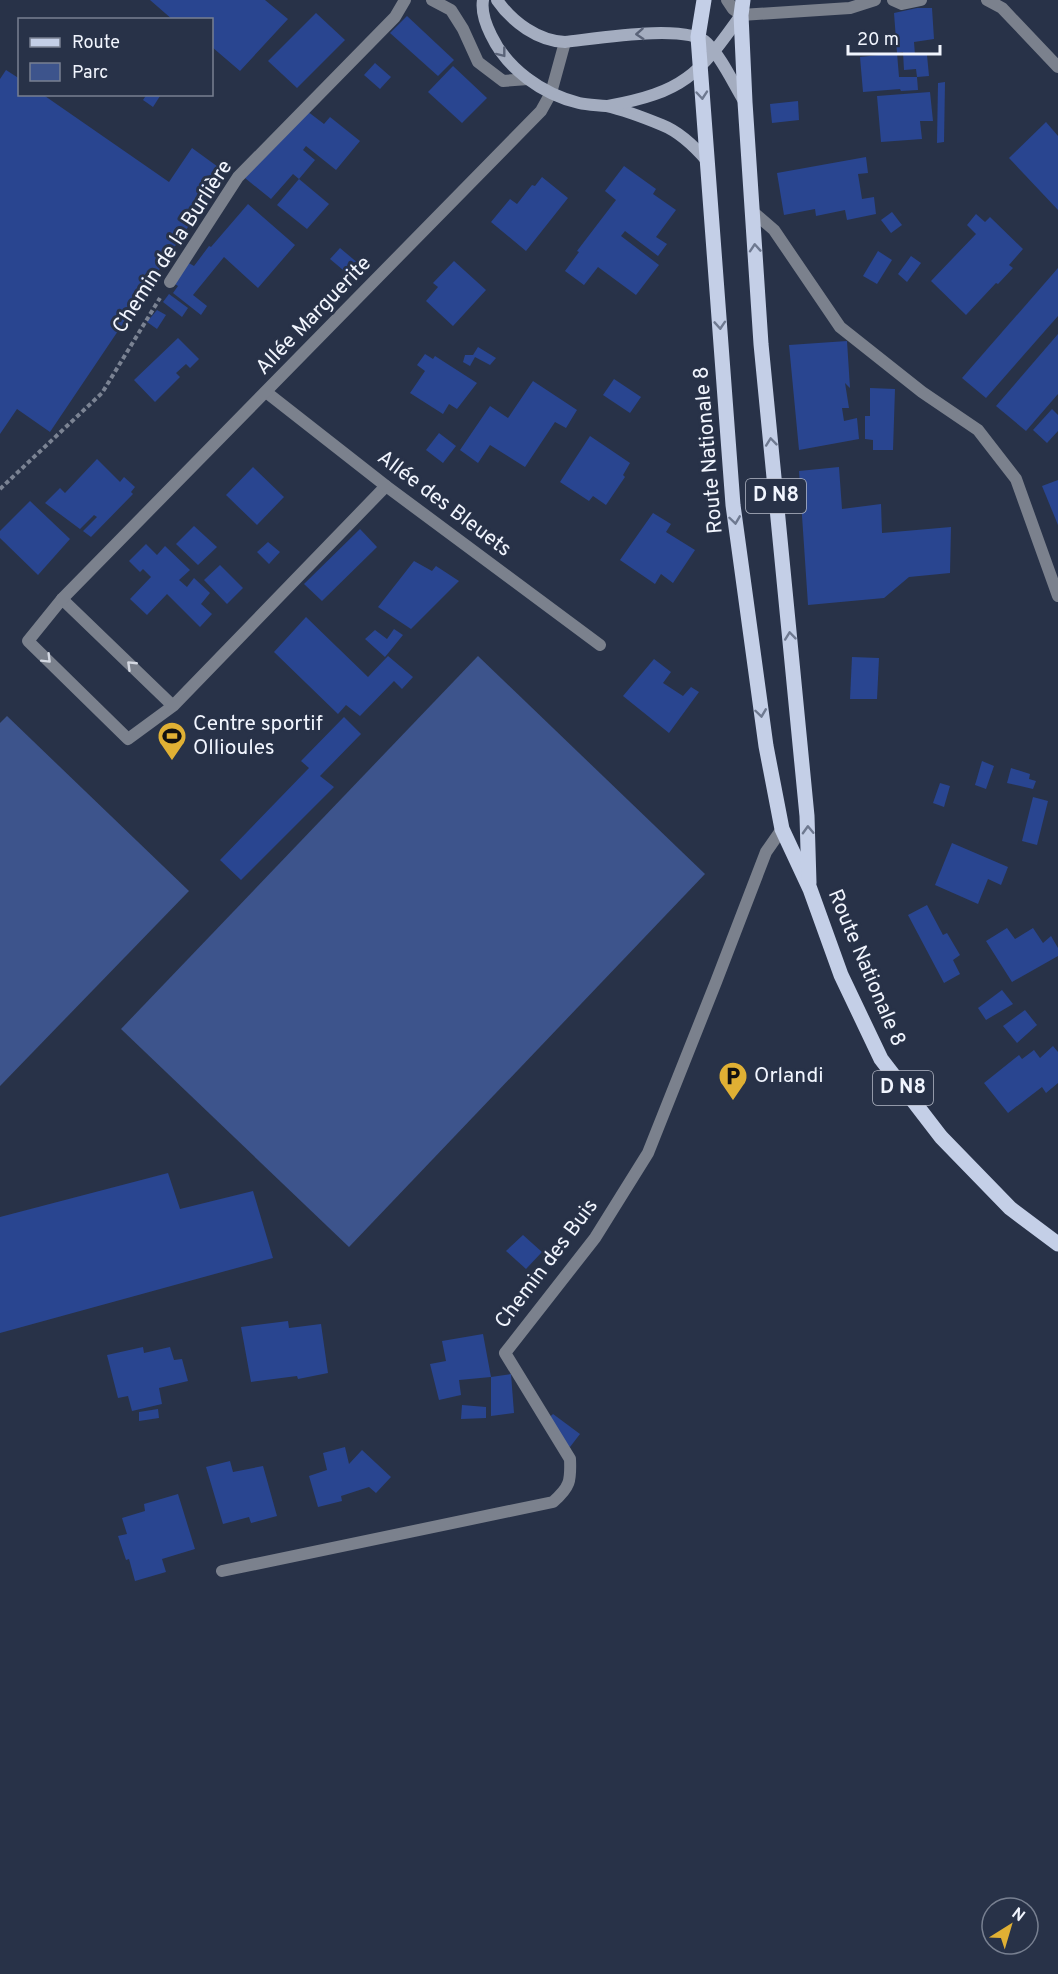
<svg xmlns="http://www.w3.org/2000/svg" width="1058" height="1974" font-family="Overpass,sans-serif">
	<rect width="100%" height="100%" fill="#283248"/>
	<g fill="#3d548c">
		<path d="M478,656L705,874L349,1247L121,1029Z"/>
		<path d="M7,716L189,891L0,1086V723Z"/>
	</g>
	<g fill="#294590">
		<path d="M150,0H265L288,19L240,71L212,47V20H173Z"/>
		<path d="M917,8H932L934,39L914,42L915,55H927L929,76L917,77L918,90L901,91L900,89L863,92L860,57L897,53L899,77H917L916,69L904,70L903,52L897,53L894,13Z"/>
		<path d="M316,13L345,40L297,88L268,61Z"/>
		<path d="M407,16L454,60L438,76L390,33Z"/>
		<path d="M375,63L391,77L380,89L364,75Z"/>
		<path d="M453,66L487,98L462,123L428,92Z"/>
		<path d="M6,70L20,79V94H42L169,182L192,148L225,172L50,432L17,409L0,434V79Z"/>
		<path d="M945,82L944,142L937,143L938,83Z"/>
		<path d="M930,92L933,121H920L922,139L881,142L877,96Z"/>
		<path d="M147,94H158L160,96L153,107L143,100Z"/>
		<path d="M798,101L799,120L772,123L770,104Z"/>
		<path d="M307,111L324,124L330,117L360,141L336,170L306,146L303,150L315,160L299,179L293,174L271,199L245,178Z"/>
		<path d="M1046,122L1058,136V210L1009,158Z"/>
		<path d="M866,157L868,173L858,174L862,199L874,197L876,214L847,220L845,210L816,216L815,209L784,215L777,173Z"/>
		<path d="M624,166L656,189L653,194L676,210L656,237L667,244L658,256L625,231L621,236L659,265L636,295L598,267L584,285L565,271L579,252L577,251L616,200L605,191Z"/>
		<path d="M542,177L568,198L526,251L491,222L510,199L517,204L532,185L535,186Z"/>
		<path d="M299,179L329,204L307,229L277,205Z"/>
		<path d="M248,204L295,245L258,288L224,257L193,295L207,306L201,315L173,293L178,286L175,284L187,262L194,266L209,246L211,247Z"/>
		<path d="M892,212L902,225L891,233L881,220Z"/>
		<path d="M976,214L985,222L990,217L1023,249L1009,265L1013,268L998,284L996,283L966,315L931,281L976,234L967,225Z"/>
		<path d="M340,248L359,264L349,275L330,259Z"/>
		<path d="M878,251L892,260L877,284L863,276Z"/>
		<path d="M911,256L921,263L907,282L898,274Z"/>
		<path d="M454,261L486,290L453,326L426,301L438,287L433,283Z"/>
		<path d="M1058,268V316L986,398L962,378Z"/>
		<path d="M169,294L188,308L182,317L163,302Z"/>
		<path d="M157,310L166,315L157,329L147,322Z"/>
		<path d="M1058,334V394L1026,431L996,406Z"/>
		<path d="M178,338L199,359L190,368L186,364L176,373L180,377L155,402L134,380Z"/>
		<path d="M847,341L850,388L845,383L849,408H842L844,421L857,418L859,439L799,450L789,345Z"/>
		<path d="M478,347L496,358L490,365L475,357L470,366L463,362L465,355H473Z"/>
		<path d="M425,354L433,359L435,356L477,383L457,409L449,404L443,414L410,393L425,371L417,365Z"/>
		<path d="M614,379L641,397L630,413L603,395Z"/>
		<path d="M533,381L577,410L566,428L555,422L525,467L490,445L478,463L460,450L490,406L508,418Z"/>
		<path d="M870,388L895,389L893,450H873V440L865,439V416H870Z"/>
		<path d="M1052,409L1058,415V431L1047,443L1033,430Z"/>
		<path d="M439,433L456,446L443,463L426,450Z"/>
		<path d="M590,436L630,463L623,475L625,477L606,505L593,496L589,501L560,482Z"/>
		<path d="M97,459L120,482L124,477L135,487L131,492L133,494L91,537L83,531L97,517L94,515L80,529L45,503L60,488L65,493Z"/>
		<path d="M253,467L284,497L257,525L226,495Z"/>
		<path d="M839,467L842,509L881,504L882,533L951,527L950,573L909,577L884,598L808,605L799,471Z"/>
		<path d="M1058,480V525L1042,486Z"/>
		<path d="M30,501L70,539L38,575L0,538V531Z"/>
		<path d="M653,513L671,524L666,532L695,550L673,583L661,574L655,584L620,560Z"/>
		<path d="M194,526L217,547L198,565L176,544Z"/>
		<path d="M360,529L377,547L322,601L304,584Z"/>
		<path d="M268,542L280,552L269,564L257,552Z"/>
		<path d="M146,544L157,555L165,546L190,570L179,580L187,587L194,578L210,593L201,604L212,614L200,627L167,594L147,615L130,599L151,577L143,569L140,572L129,561Z"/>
		<path d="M414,561L432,571L436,566L459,581L411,629L378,607Z"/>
		<path d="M220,565L243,588L227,604L204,580Z"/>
		<path d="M306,617L368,677L388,656L413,677L402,689L394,681L360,716L346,705L338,714L274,652Z"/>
		<path d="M394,629L403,635L385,657L365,639L375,630L387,639Z"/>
		<path d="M852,657L879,658L877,699H850Z"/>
		<path d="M654,659L671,672L663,683L683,696L691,687L699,692L669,733L623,696Z"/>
		<path d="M344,717L361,734L320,776L334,787L241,880L220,860L309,768L301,761Z"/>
		<path d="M982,761L994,766L986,789L975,785Z"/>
		<path d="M1011,768L1030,774L1029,779L1036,781L1033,789L1007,783Z"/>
		<path d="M940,783L950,786L944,807L933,803Z"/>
		<path d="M1033,797L1048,801L1037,845L1022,841Z"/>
		<path d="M952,843L1008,867L1001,885L988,879L978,904L935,885Z"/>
		<path d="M927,905L943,935L947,933L960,955L953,960L960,974L944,983L908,915Z"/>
		<path d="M1007,928L1015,939L1033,928L1043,943L1051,936L1058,948V956L1012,982L986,941Z"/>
		<path d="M1002,990L1013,1004L986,1020L978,1008Z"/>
		<path d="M1025,1010L1037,1025L1017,1043L1003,1026Z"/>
		<path d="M1053,1046L1058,1052V1083L1046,1093L1042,1087L1008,1113L984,1083L1019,1055L1022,1059L1034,1050L1040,1058Z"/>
		<path d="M168,1173L180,1209L253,1191L273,1258L0,1333V1217Z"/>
		<path d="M523,1235L542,1252L526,1269L506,1251Z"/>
		<path d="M288,1321L289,1328L321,1324L328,1373L298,1379L297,1376L251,1382L241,1327Z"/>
		<path d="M483,1334L491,1377L459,1380L461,1395L439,1400L430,1364L446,1361L442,1341Z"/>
		<path d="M143,1347L144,1353L170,1347L174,1360L182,1359L188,1381L159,1388L162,1404L132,1411L128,1396L118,1398L107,1355Z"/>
		<path d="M511,1374L514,1413L491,1416V1377Z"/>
		<path d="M462,1405L486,1407V1418L461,1419Z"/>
		<path d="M158,1409L159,1418L139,1421V1412Z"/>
		<path d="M553,1414L580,1434L570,1447L542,1424Z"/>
		<path d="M345,1447L349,1464L362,1450L391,1477L376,1493L369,1487L341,1496L342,1501L318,1507L309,1476L327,1470L323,1453Z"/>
		<path d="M230,1461L233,1472L263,1466L277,1516L251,1523L249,1517L223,1524L206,1467Z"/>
		<path d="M178,1494L195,1549L162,1559L166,1572L135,1581L129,1559L126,1560L118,1536L127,1534L122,1518L145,1511L144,1504Z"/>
	</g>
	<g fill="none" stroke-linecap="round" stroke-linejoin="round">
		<path stroke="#7b8393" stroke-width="4" stroke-dasharray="4.5 3" stroke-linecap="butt" d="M0,489L102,393L160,298"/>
		<g stroke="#7b818d" stroke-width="12">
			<path d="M893,0L902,4L921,0"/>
			<path d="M987,0L1002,8L1058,67"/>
			<path d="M173,706L62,599L28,641L128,739L173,706L386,486"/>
		</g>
		<g stroke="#7b818d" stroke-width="12">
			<path d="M432,0L451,10L463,29L478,62L503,81L528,79"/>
			<path d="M727,0L733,9L741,15L850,8L875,0"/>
			<path d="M753,212L774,230L840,327L922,392L978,430L1016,479L1058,596"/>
			<path d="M170,282L238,177L395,17L405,0"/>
			<path d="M266,392L386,486L600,645"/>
			<path d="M62,599L541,111L551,93L565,42"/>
			<path d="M222,1571L553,1502C570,1487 571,1481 570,1459L505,1353L595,1238L648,1153L716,982L766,852L782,829"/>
		</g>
		<g stroke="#a4adc0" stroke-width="12">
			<path d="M483,0C481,12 486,25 491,35C507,69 542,94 579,103C587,105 597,105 606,106C624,110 645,118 662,125C680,132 696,148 708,162"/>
			<path d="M497,0C512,22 538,41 565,42C594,39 687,23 707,43C722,58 733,83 744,101"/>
			<path d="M608,106C683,92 698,76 741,15"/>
		</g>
		<g stroke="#c4cfe7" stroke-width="15">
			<path d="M704,0L698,37L733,505L766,746L782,829L810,889L841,975L881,1059L941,1137L1010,1208L1058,1244"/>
			<path d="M743,0L741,15L745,102L761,344L807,816L809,883"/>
		</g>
	</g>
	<defs><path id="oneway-chevron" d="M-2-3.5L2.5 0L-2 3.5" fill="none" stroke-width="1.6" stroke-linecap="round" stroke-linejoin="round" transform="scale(1.5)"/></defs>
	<g stroke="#5a6378">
		<use href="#oneway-chevron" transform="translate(640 34) rotate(176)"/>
		<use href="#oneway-chevron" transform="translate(502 53) rotate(52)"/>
	</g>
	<g stroke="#6e7990">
		<use href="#oneway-chevron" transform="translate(702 95) rotate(85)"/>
		<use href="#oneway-chevron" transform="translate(755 248) rotate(-94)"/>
		<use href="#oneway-chevron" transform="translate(720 325) rotate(86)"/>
		<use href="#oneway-chevron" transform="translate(771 442) rotate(-96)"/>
		<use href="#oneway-chevron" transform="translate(735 520) rotate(82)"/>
		<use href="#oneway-chevron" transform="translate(790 636) rotate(-96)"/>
		<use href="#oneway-chevron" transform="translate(761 713) rotate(82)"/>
		<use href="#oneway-chevron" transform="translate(808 830) rotate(-92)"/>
	</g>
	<g stroke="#d4d8e2">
		<use href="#oneway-chevron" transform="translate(47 659) rotate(45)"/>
		<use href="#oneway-chevron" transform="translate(131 665) rotate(-136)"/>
	</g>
	<defs>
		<g id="stadium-pin" transform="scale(1.5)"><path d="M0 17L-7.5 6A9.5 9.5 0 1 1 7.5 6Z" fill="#e0b034" stroke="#283248"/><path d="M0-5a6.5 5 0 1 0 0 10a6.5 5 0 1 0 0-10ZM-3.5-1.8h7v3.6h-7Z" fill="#111"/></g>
		<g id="parking-pin" transform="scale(1.5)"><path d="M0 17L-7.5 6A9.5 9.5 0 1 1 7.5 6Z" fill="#e0b034" stroke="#283248"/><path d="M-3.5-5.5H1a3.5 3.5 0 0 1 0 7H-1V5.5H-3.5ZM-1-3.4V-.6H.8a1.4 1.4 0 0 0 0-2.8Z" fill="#111"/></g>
	</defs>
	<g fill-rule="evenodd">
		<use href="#stadium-pin" x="172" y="736"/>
		<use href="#parking-pin" x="733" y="1076"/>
	</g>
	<g text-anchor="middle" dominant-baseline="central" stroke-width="6" stroke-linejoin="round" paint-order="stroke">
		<g fill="#283248" stroke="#b5bac7" stroke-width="1.5">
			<rect x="746" y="479" width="60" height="34" rx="4.5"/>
			<rect x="873" y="1071" width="60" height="34" rx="4.5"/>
		</g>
		<g font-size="20" font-weight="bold" fill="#f1f5fe">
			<text x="776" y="496">D N8</text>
			<text x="903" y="1088">D N8</text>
		</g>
		<g font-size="21" fill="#f1f5fe" stroke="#283248">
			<text transform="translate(173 247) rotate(-57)">Chemin de la Burlière</text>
			<text transform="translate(314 316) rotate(-46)">Allée Marguerite</text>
			<text transform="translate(709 450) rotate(-95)">Route Nationale 8</text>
			<text transform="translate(444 504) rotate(37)">Allée des Bleuets</text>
			<text transform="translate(866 968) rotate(67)">Route Nationale 8</text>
			<text transform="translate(547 1264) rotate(-53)">Chemin des Buis</text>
		</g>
		<g font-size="21" fill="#f1f5fe" stroke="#283248" text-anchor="start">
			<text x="193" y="724">Centre sportif<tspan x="193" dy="24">Ollioules</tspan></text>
			<text x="754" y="1076">Orlandi</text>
		</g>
	</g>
	<rect x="18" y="18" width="195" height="78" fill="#283248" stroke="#788091" stroke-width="1.5"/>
	<rect x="30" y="38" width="30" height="9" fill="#c4cfe7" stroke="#788091" stroke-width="1.5"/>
	<text x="72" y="48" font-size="18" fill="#f1f5fe">Route</text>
	<rect x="30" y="63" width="30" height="18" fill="#3d548c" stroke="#788091" stroke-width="1.5"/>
	<text x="72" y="78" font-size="18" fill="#f1f5fe">Parc</text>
	<g transform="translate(1010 1926) rotate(37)"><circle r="28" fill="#283248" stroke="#788091" stroke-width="1.5"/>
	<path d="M0-4.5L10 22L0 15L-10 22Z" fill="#e0b034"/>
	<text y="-9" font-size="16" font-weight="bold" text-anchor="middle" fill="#f1f5fe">N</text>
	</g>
	<path d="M848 45v9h92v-9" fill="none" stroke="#f1f5fe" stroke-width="3"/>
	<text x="857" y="45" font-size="18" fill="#f1f5fe" stroke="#283248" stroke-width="4.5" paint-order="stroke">20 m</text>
</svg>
